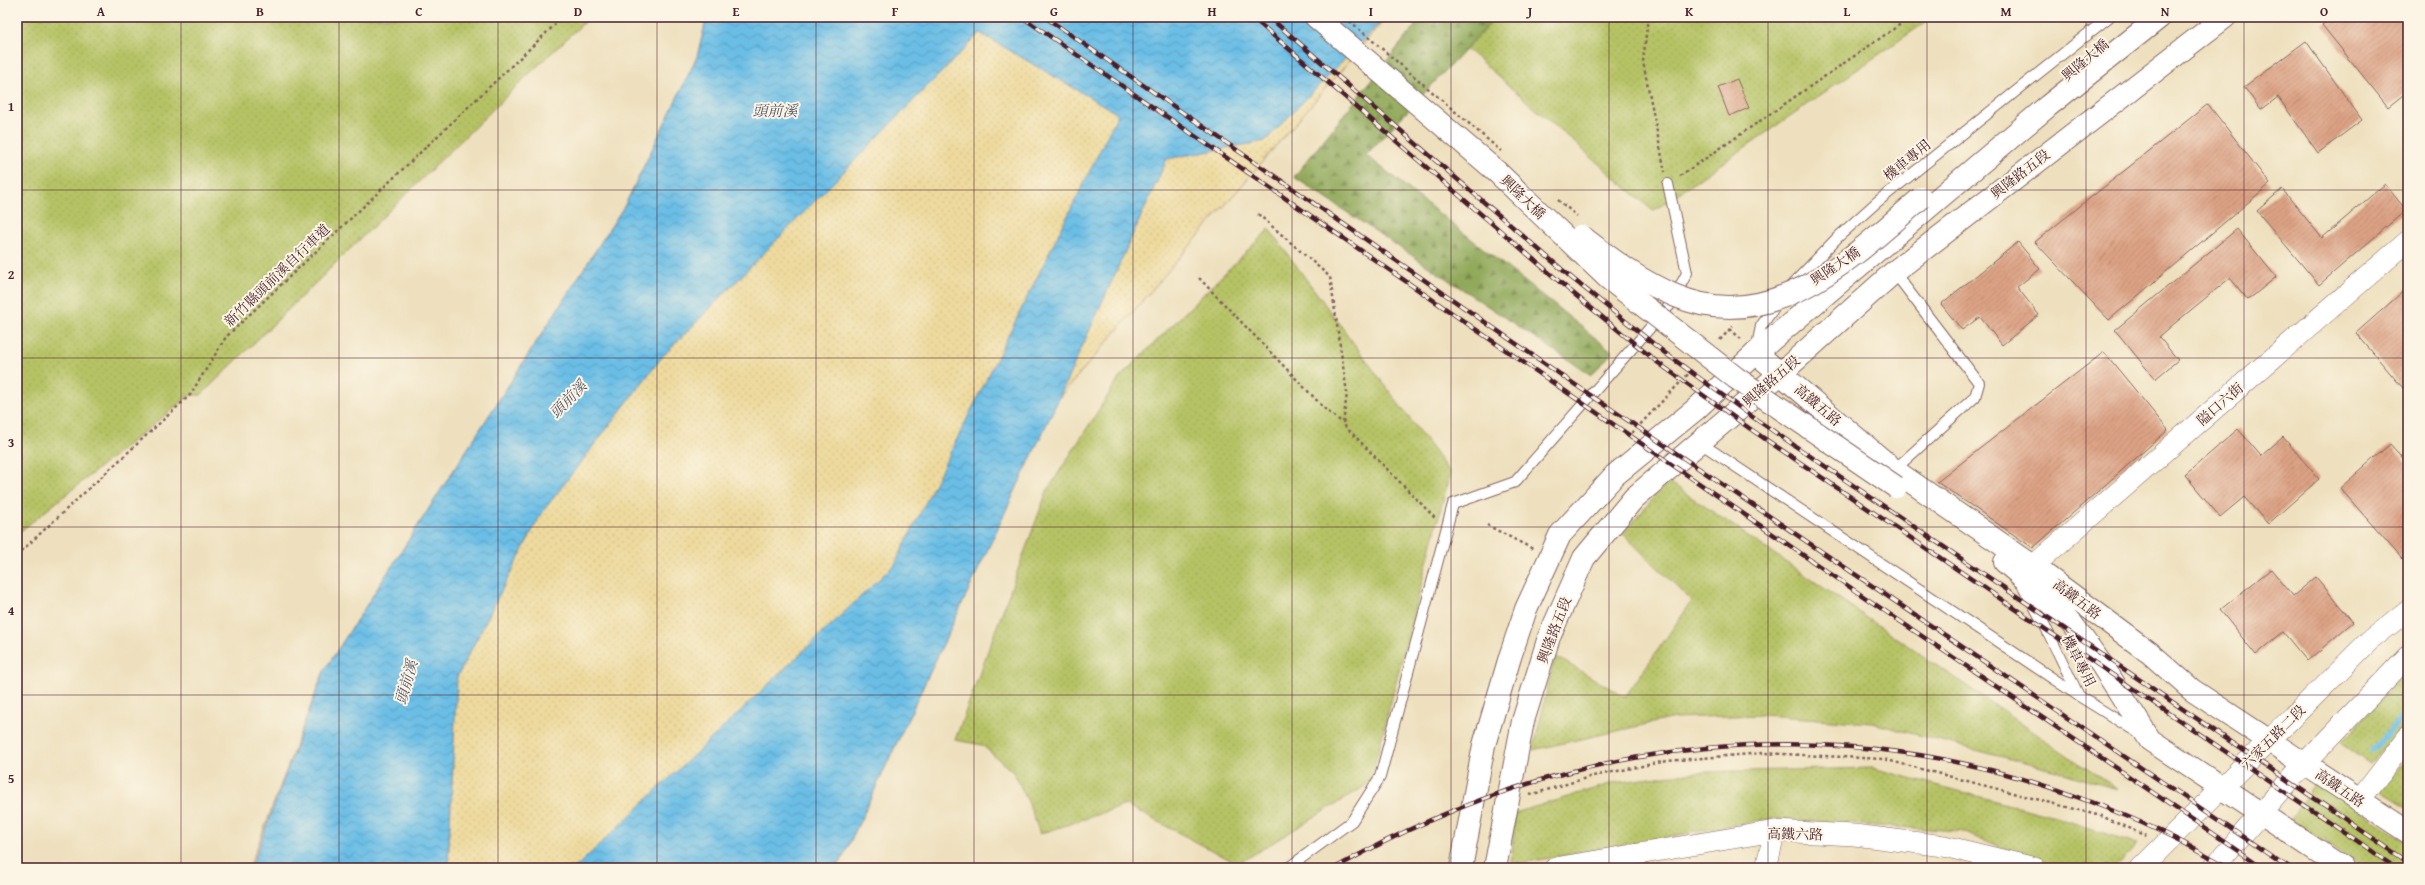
<svg xmlns="http://www.w3.org/2000/svg" width="2425" height="885" font-family="'Gentium Book Plus','Noto Serif TC',serif">
	<defs>
		<pattern id="grass-dots" width="8" height="8" patternUnits="userSpaceOnUse"><rect width="8" height="8" fill="#b6c365"/><path d="M2 2h.1M6 6h.1" fill="none" stroke="#9ea758" stroke-width="1.8" stroke-linecap="round"/></pattern>
		<pattern id="forest-firs" width="22" height="20" patternUnits="userSpaceOnUse"><rect width="22" height="20" fill="#90a95a"/><path d="M5 1l3.5 6h-7zM16 11l3.5 6h-7z" fill="#78894b"/></pattern>
		<pattern id="sand-dots" width="8" height="8" patternUnits="userSpaceOnUse"><rect width="8" height="8" fill="#eeda9e"/><path d="M2 2h.1M6 6h.1" fill="none" stroke="#cebb88" stroke-width="1.8" stroke-linecap="round"/></pattern>
		<pattern id="water-waves" width="16" height="10" patternUnits="userSpaceOnUse"><rect width="16" height="10" fill="#6abee6"/><path d="M0 5q4-4 8 0t8 0" fill="none" stroke="#599abb"/></pattern>
		<pattern id="building-hatch" width="6" height="6" patternUnits="userSpaceOnUse"><rect width="6" height="6" fill="#dda385"/><path d="M-1 1l2-2M0 6l6-6M5 7l2-2" fill="none" stroke="#b5846d"/></pattern>
	</defs>
	<rect width="100%" height="100%" fill="#fcf5e5"/>
	<filter id="ink" filterUnits="userSpaceOnUse"><feTurbulence type="fractalNoise" baseFrequency=".025" numOctaves="2"/><feDisplacementMap in="SourceGraphic" scale="8" xChannelSelector="R" yChannelSelector="G"/><feConvolveMatrix kernelMatrix="1 2 1 2 8 2 1 2 1" color-interpolation-filters="sRGB"/></filter>
	<filter id="wash" filterUnits="userSpaceOnUse"><feTurbulence type="fractalNoise" baseFrequency=".012" numOctaves="4" result="noise"/><feDisplacementMap in="SourceGraphic" scale="16" xChannelSelector="R" yChannelSelector="G"/><feGaussianBlur stdDeviation="0.9" result="paint"/><feColorMatrix in="noise" values="0 0 0 0 0 0 0 0 0 0 0 0 0 0 0 0 0 1.4 0 .05"/><feComposite in="paint" operator="in"/></filter>
	<g filter="url(#wash)">
		<rect width="100%" height="100%" fill="#eee0be"/>
		<g fill="url(#grass-dots)" stroke="#807148">
			<path d="M29,17H590L530,73L201,395H190L17,534V28Z"/>
			<path d="M1430,17H1933L1653,211Z"/>
			<path d="M1269,229L1450,473L1370,783L1238,864L1126,805L1040,834L1029,804L1014,773L982,745L955,740L1047,491L1119,378Z"/>
			<path d="M1668,481L2118,790L2064,773L1872,723L1762,715L1674,718L1533,750L1555,656L1625,697L1692,601L1623,534Z"/>
			<path d="M2408,669V725L2370,763L2341,743Z"/>
			<path d="M2408,757V808L2379,790Z"/>
			<path d="M1873,768L2059,818L2138,844L2115,868H2056L1960,831L1767,819L1511,865L1515,813L1613,783L1695,772Z"/>
			<path d="M2316,781L2408,843V868H2365L2291,820Z"/>
		</g>
		<path fill="url(#forest-firs)" stroke="#6d6442" d="M1422,17H1496L1366,155L1613,352L1591,375L1294,177Z"/>
		<path fill="url(#sand-dots)" stroke="#9c7c64" d="M707,17H1387L1058,399L838,868H249L324,671L625,205L697,57Z"/>
		<path fill="url(#water-waves)" stroke="#5a6e88" d="M707,17H1386L1265,141L1167,159L1058,400L843,857L834,868H572L577,866L895,564L1118,114L980,33L662,357L541,514L457,677L448,868H251L324,671L625,205L697,57Z"/>
		<g fill="none" stroke-linecap="round" stroke-linejoin="round">
			<path stroke="#6abee6" stroke-width="5.5" d="M2372,750L2408,712"/>
		</g>
		<g id="blocks">
			<g fill="url(#building-hatch)">
				<path d="M2331,17H2408V91L2388,107L2322,25Z"/>
				<path d="M2306,41L2362,120L2318,153L2278,97L2261,110L2244,87Z"/>
				<path d="M1737,79L1749,108L1729,116L1718,87Z"/>
				<path d="M2208,104L2270,184L2109,320L2035,242Z"/>
				<path d="M2385,184L2406,210L2319,285L2257,211L2282,189L2322,238Z"/>
				<path d="M2237,229L2276,277L2248,300L2230,278L2175,323L2159,337L2178,360L2155,379L2115,330Z"/>
				<path d="M2018,242L2040,269L2017,287L2039,315L2002,345L1980,317L1962,330L1941,304Z"/>
				<path d="M2408,287V394L2356,333Z"/>
				<path d="M2104,352L2168,430L2033,548L1937,482Z"/>
				<path d="M2238,429L2261,456L2283,437L2319,479L2268,524L2244,497L2220,517L2185,475Z"/>
				<path d="M2390,444L2408,464V553L2402,559L2340,488Z"/>
				<path d="M2271,569L2293,596L2316,577L2353,622L2307,661L2283,632L2256,655L2220,610Z"/>
			</g>
		</g>
	</g>
	<g filter="url(#ink)">
		<use href="#blocks" fill-opacity="0" stroke="#83635e" stroke-width="1"/>
		<g fill="none" stroke-linecap="round" stroke-linejoin="round">
			<g stroke="#83635e" stroke-width="12">
				<g id="lane">
					<path d="M1894,272L1979,383L1975,397L1894,470"/>
					<path d="M1790,287L1838,237L1877,202L2109,17"/>
					<path d="M1756,351L1761,326L1779,301"/>
					<path d="M1699,442L2079,696"/>
					<path d="M2023,586L2045,626L2079,696L2140,734"/>
					<path d="M1288,868L1352,821L1380,777L1453,504L1515,482L1670,305L1687,273L1668,184"/>
				</g>
			</g>
			<g stroke="#83635e" stroke-width="22">
				<g id="street">
					<path d="M2033,566L2408,241"/>
					<path d="M2359,801L2408,737"/>
					<path d="M1555,868L1775,831L1854,835L1944,846L2035,868"/>
					<path d="M1766,868L1775,831"/>
					<path d="M2141,868L2369,641L2408,610"/>
					<path d="M2213,868L2304,764L2408,656"/>
				</g>
			</g>
			<g stroke="#83635e" stroke-width="24">
				<g id="secondary">
					<path d="M1316,17L1496,171"/>
					<path d="M1756,353L1894,470L2033,566L2150,653L2192,690L2408,832"/>
					<path d="M2005,562L2039,591L2072,624L2102,665L2150,740L2343,868"/>
					<path d="M1461,868L1484,745L1510,657L1526,609L1560,535L1615,475L1696,409L1756,353L2048,106L2160,17"/>
					<path d="M1495,868L1523,721L1549,637L1584,558L1634,498L1780,374L1894,272L2225,17"/>
				</g>
			</g>
			<g stroke="#83635e" stroke-width="2.5" stroke-dasharray="3 3" stroke-linecap="butt">
				<path d="M1648,17L1643,62L1665,172"/>
				<path d="M1680,176L1911,17"/>
				<path d="M1258,214L1330,277L1347,393L1343,424L1435,518"/>
				<path d="M1199,278L1326,410L1343,423"/>
				<path d="M1730,329L1741,339"/>
				<path d="M1720,340L1733,326"/>
				<path d="M1632,433L1692,370"/>
				<path d="M1487,525L1533,549"/>
				<path d="M17,555L190,395L226,337L563,17"/>
				<path d="M1530,795L1593,776L1667,761L1763,753L1883,759L2101,816L2146,836"/>
			</g>
			<use href="#lane" stroke="#fff" stroke-width="10"/>
			<use href="#street" stroke="#fff" stroke-width="21"/>
			<use href="#secondary" stroke="#fff" stroke-width="22"/>
			<g stroke="#4a1f2b" stroke-width="4.5">
				<g id="rail">
					<path d="M1022,17L1857,592L2264,868"/>
					<path d="M1045,17L1580,388L2289,868"/>
					<path d="M1252,17L1568,289L1657,362L1749,428L2397,868"/>
					<path d="M1269,17L1573,279L1665,353L1754,418L2408,862"/>
					<path d="M1335,868C1569,735 1835,704 2088,801C2137,819 2184,841 2229,868"/>
				</g>
			</g>
			<use href="#rail" stroke="#fcf5e5" stroke-width="3" stroke-dasharray="9" stroke-linecap="butt"/>
			<g stroke="#83635e" stroke-width="24" stroke-linecap="butt">
				<g id="secondary-bridge">
					<path d="M1496,171L1608,278L1736,378L1896,487"/>
					<path d="M1581,236C1611,259 1641,282 1676,296C1773,337 1854,256 1921,198"/>
				</g>
			</g>
			<g stroke="#83635e" stroke-width="2.5" stroke-dasharray="3 3" stroke-linecap="butt">
				<path d="M1345,17L1501,151"/>
				<path d="M1558,200L1577,216"/>
			</g>
			<use href="#secondary-bridge" stroke="#fff" stroke-width="22"/>
		</g>
	</g>
	<path fill="none" stroke="#4a1f2b" stroke-width="1" stroke-opacity="0.55" d="M181,17V868M339,17V868M498,17V868M657,17V868M816,17V868M974,17V868M1133,17V868M1292,17V868M1451,17V868M1609,17V868M1768,17V868M1927,17V868M2086,17V868M2244,17V868M17,190H2408M17,358H2408M17,527H2408M17,695H2408"/>
	<g text-anchor="middle" dominant-baseline="central" stroke-width="4" stroke-linejoin="round" paint-order="stroke">
		<g font-size="14" fill="#4a1f2b" stroke="#fcf5e5">
			<text transform="translate(2085 60) rotate(-40)">興隆大橋</text>
			<text transform="translate(1907 160) rotate(-39)">機車專用</text>
			<text transform="translate(2020 174) rotate(-38)">興隆路五段</text>
			<text transform="translate(1523 197) rotate(44)">興隆大橋</text>
			<text transform="translate(1835 266) rotate(-34)">興隆大橋</text>
			<text transform="translate(277 275) rotate(-44)">新竹縣頭前溪自行車道</text>
			<text transform="translate(1771 381) rotate(-41)">興隆路五段</text>
			<text transform="translate(2220 404) rotate(-41)">隘口六街</text>
			<text transform="translate(1818 405) rotate(40)">高鐵五路</text>
			<text transform="translate(2077 599) rotate(37)">高鐵五路</text>
			<text transform="translate(1554 630) rotate(-69)">興隆路五段</text>
			<text transform="translate(2079 661) rotate(63)">機車專用</text>
			<text transform="translate(2273 737) rotate(-45)">六家五路二段</text>
			<text transform="translate(2340 788) rotate(34)">高鐵五路</text>
			<text transform="translate(1795 834) rotate(1)">高鐵六路</text>
		</g>
		<g font-size="15" font-style="italic" fill="#55576c" stroke="#fcf5e5">
			<text x="775" y="110">頭前溪</text>
			<text transform="translate(568 399) rotate(-46)">頭前溪</text>
			<text transform="translate(406 682) rotate(-74)">頭前溪</text>
		</g>
	</g>
	<rect width="2425" height="885" fill="none" stroke="#fcf5e5" stroke-width="44"/>
	<rect x="22" y="22" width="2381" height="841" fill="none" stroke="#4a1f2b" stroke-width="1.5"/>
	<g font-size="13" text-anchor="middle" font-weight="bold" fill="#4a1f2b">
		<text x="101" y="16">A</text>
		<text x="260" y="16">B</text>
		<text x="419" y="16">C</text>
		<text x="578" y="16">D</text>
		<text x="736" y="16">E</text>
		<text x="895" y="16">F</text>
		<text x="1054" y="16">G</text>
		<text x="1212" y="16">H</text>
		<text x="1371" y="16">I</text>
		<text x="1530" y="16">J</text>
		<text x="1689" y="16">K</text>
		<text x="1847" y="16">L</text>
		<text x="2006" y="16">M</text>
		<text x="2165" y="16">N</text>
		<text x="2324" y="16">O</text>
		<text x="11" y="111">1</text>
		<text x="11" y="279">2</text>
		<text x="11" y="447">3</text>
		<text x="11" y="615">4</text>
		<text x="11" y="783">5</text>
	</g>
</svg>
